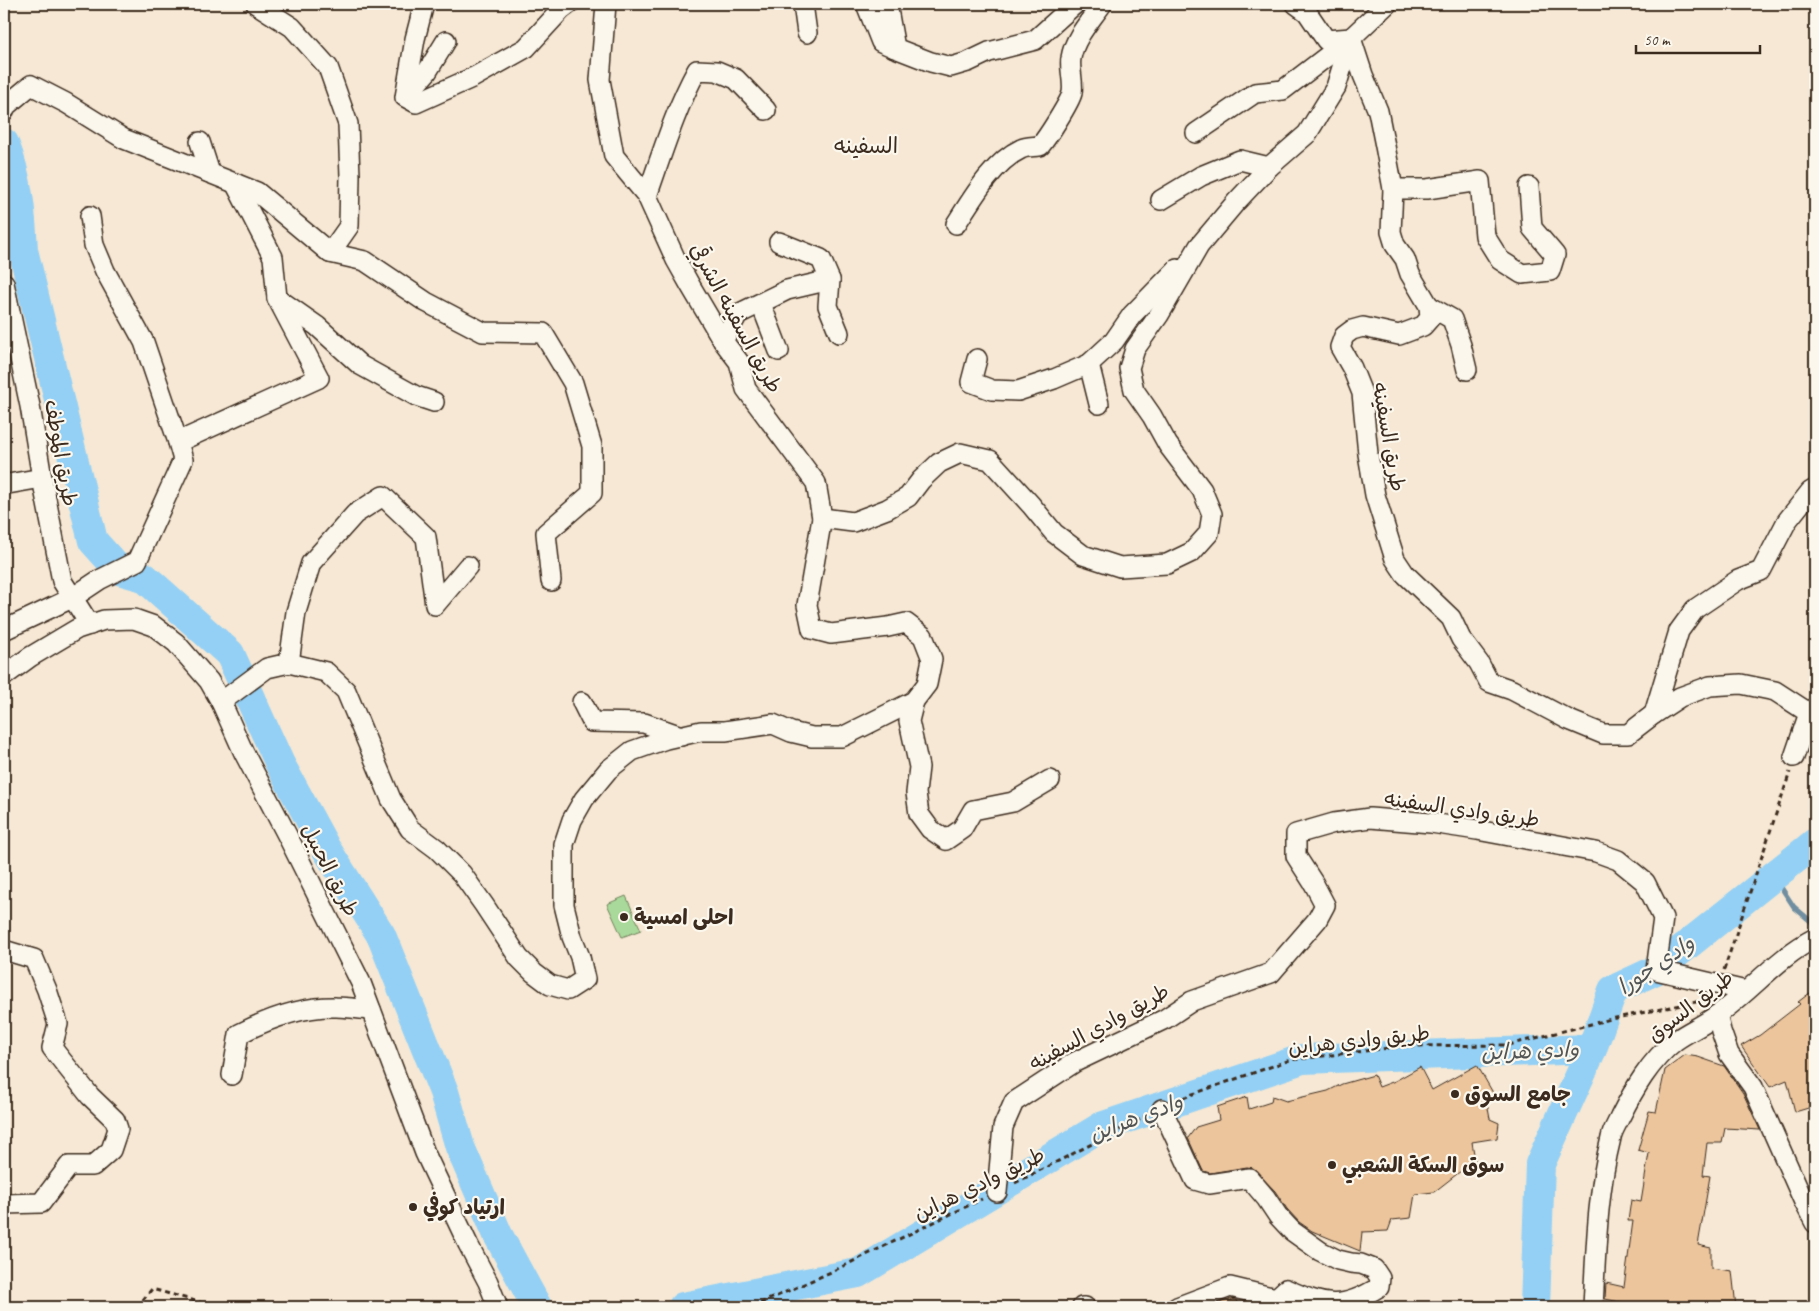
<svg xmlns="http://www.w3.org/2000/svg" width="1819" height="1311" font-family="Caveat,'Playpen Sans Arabic',sans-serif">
	<rect width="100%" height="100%" fill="#f6e8d4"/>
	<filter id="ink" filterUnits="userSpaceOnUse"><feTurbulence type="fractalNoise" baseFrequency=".02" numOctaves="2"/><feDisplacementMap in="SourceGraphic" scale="10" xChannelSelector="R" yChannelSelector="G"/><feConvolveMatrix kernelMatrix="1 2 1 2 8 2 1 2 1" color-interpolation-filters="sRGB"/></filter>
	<g filter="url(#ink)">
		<path fill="#a9da9b" stroke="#72825c" d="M626,896L641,930L622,937L607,904Z"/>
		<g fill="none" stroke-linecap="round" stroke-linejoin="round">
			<path stroke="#708e9f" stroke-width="5" d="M1773,875L1794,907L1813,923"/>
			<g stroke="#94d0f5" stroke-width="30">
				<path d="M4,143C18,178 21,212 23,250L93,541L119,570L144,577L230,654L280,764L325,847L381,935L444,1092L460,1147L498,1235L537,1307"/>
				<path d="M683,1307L858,1273L1101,1127L1302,1059L1592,1049"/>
				<path d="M1535,1307L1540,1164L1592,1049L1613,990L1656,970L1815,843"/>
			</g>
		</g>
		<g fill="#ecc59c" stroke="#3b2a1e">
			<path d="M1815,989V1106L1795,1112L1787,1080L1770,1087L1741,1046L1760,1035L1800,1004L1798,1002Z"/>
			<path d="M1685,1055L1698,1057L1724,1066L1743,1093L1760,1130L1725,1128L1722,1143H1707L1703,1175L1710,1176L1698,1245L1711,1248V1268L1732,1271L1736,1307H1645L1605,1299L1606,1283L1624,1287L1633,1221H1628L1631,1200L1641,1202L1649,1153L1638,1150L1649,1111L1656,1112L1665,1070Z"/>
			<path d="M1477,1065L1496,1098L1487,1103L1490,1119L1499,1123L1497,1138L1472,1142L1475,1160L1434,1192L1415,1194L1411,1218L1392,1220L1388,1231L1362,1232L1360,1251L1312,1231L1299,1222L1287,1209L1275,1191L1253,1168L1247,1167L1210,1173L1203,1171L1188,1138L1196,1127L1219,1120L1217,1107L1247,1097L1249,1109L1271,1102L1272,1096L1286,1101L1328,1091L1342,1084L1374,1075L1379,1087L1395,1081L1420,1067L1432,1090Z"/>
			<path d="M1231,1299L1236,1300L1239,1307H1208Z"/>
		</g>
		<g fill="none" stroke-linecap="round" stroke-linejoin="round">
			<g stroke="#3b2a1e" stroke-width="22">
				<g id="minor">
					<path d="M256,4L292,27L328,67L348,124L350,176L349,226L330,253"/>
					<path d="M424,4L415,39L405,97L416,103L474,77L526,48L561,10L569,4"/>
					<path d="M803,4L807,33"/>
					<path d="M866,4L881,42L895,48"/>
					<path d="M887,4L895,48L931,62L951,67L968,62L989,52L1035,40L1075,4"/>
					<path d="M1296,4L1307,12L1326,40L1351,38"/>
					<path d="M1387,4L1351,38L1363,75L1378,111L1385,146L1393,189L1391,232L1395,245L1405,259L1410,274L1429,306L1430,318L1423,326L1399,335L1363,327L1352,330L1344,336L1340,347L1352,368L1362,393L1368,454L1375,495L1395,559L1405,574L1451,618L1461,639L1479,663L1489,682L1512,690L1569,720L1603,734H1628L1654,714L1679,631L1695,609L1738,580L1761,571L1787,521L1810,492L1815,489"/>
					<path d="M406,96L427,72L446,41"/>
					<path d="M4,111L6,106L31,85L66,103L124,139L257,192L330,253L365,261L426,302L483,332L543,333L573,383L592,446V493L546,533L551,581"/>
					<path d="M1196,133L1255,93L1283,90L1351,38"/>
					<path d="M200,142L210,173"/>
					<path d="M235,183L273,257L277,298L317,326L360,365L416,396L434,402"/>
					<path d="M1393,189H1427L1480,181L1485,236L1500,260L1522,274L1550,271L1555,255L1532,228L1529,187"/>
					<path d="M647,196C662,154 675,110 697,70L717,71L736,79L766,110"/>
					<path d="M1161,200L1201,176L1240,160L1269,167"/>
					<path d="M90,216L94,245L105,271L144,342L178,442L319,378L277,298"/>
					<path d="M956,224C972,199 993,162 1021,149C1027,146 1034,147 1040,146C1047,138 1070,102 1072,93C1074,81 1069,69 1071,58C1074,38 1091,20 1102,4"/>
					<path d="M830,280L828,306L839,333"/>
					<path d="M4,283L30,406L42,478L62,581L90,625"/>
					<path d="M761,304L779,351"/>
					<path d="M1429,306L1452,319L1461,345L1467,370"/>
					<path d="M723,341L738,314L787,290L830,280L821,259L779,242"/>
					<path d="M977,359L971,382L992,390L1018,391L1054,379L1089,364L1114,341L1132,315L1177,269"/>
					<path d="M1089,364L1099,404"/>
					<path d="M4,483L8,484L42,478"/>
					<path d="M822,518L853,522L887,509L908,497L921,480L939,463L960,453L990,460L1031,505L1054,533L1083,555L1120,567L1167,564L1192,552L1209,533L1212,514L1202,490L1168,445L1152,416L1134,390L1129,368L1135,349L1159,315L1199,246L1236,202L1269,167L1307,134L1336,87L1351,38"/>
					<path d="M4,630L72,598L99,580L137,561L183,460L178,442"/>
					<path d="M289,663L296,612L311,563L355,514L383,496L426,537L435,605L468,566"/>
					<path d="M4,676L30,657L77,629L104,620L134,619L154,626L176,643L209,681L221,702L244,753L287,835L361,983L425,1153L468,1244L488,1282L498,1307"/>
					<path d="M914,701L909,721L919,767L916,793L919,814L930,829L946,840L962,829L973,810L1013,802L1050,780"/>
					<path d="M221,702L267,668L289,663L326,672L346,691L391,799L410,829L437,849L462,874L484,905L519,958L534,973L550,985L568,990L585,979L580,957L572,937L564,905V844L572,820L584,799L608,770L632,751L666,739L701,731H725L773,724L791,732L812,737H842L914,701L927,684L932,659L923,636L906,623L888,627L831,634L812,629L807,605L822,518L816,483L746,389L739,362L723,341L690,285L676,260L647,196L614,156L600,80L606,4"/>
					<path d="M582,702L592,722L644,723L681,736"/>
					<path d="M1654,714L1680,697L1710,686L1741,684L1775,691L1809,713L1794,757"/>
					<path d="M4,950L34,959L47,990L58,1024L52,1048L90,1096L115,1120L118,1129L111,1150L93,1166H69L41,1203L4,1204"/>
					<path d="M1717,1015L1721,1031L1729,1054L1753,1087L1804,1202L1815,1223"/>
					<path d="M232,1075L239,1034C268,1019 302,1006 336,1007C347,1007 359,1009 371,1010"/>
					<path d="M1162,1109L1195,1180L1209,1184L1249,1178L1266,1198L1278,1216L1292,1231L1320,1251L1338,1260L1351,1263L1361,1264L1374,1269L1380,1278L1379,1287C1341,1311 1325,1306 1286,1289L1272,1302L1269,1307"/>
					<path d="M997,1192L1003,1127L1014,1102L1075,1062L1165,1019L1192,1001L1271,973L1317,920L1325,905L1314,884L1296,856V834L1334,823L1370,818L1431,823L1477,830L1596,852L1618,860L1645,882L1663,918L1656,970L1746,991"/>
					<path d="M1082,1307H1085"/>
					<path d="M1177,1307L1230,1287L1276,1298"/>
					<path d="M1593,1307C1596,1251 1597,1193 1611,1138C1612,1131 1617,1124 1620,1117C1634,1089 1650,1061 1675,1041C1689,1031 1704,1025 1717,1015C1751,991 1778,957 1815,938"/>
				</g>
			</g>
			<g stroke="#3b2a1e" stroke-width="3" stroke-dasharray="5 4" stroke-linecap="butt">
				<path d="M1724,970L1790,772"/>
				<path d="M1175,1102L1190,1095L1290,1060L1406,1046L1508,1045L1611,1019L1706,1000"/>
				<path d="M1015,1183L1147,1116"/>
				<path d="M137,1307L152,1289L217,1307"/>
				<path d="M752,1307L831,1272L982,1199"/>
			</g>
			<use href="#minor" stroke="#fbf7ec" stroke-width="19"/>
		</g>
	</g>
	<g fill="#3b2a1e" stroke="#fbf7ec" stroke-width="2">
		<circle cx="624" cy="917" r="5"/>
		<circle cx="1455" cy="1094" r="5"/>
		<circle cx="1332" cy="1165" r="5"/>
		<circle cx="413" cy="1207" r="5"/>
	</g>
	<g text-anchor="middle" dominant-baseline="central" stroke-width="4.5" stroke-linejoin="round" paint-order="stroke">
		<g font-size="21" fill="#3b2a1e" stroke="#fbf7ec">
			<text transform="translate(736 318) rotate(61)">طريق السفينه الشرقي</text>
			<text transform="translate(1389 437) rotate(80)">طريق السفينه</text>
			<text transform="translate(61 453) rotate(80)">طريق الموطف</text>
			<text transform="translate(1462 809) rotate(8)">طريق وادي السفينه</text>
			<text transform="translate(330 870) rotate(63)">طريق الحبيل</text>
			<text transform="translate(1690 1006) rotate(-38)">طريق السوق</text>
			<text transform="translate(1099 1027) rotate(-29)">طريق وادي السفينه</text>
			<text transform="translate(1359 1040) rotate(-6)">طريق وادي هراين</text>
			<text transform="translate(979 1184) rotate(-26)">طريق وادي هراين</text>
		</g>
		<g font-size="21" font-weight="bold" fill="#3b2a1e" stroke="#fbf7ec" text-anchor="start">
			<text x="634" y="917">احلى امسية</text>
			<text x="1465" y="1094">جامع السوق</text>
			<text x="1342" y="1165">سوق السكة الشعبي</text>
			<text x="423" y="1207">ارتياد كوفي</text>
		</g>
		<g font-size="22" fill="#3b2a1e" stroke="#fbf7ec">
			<text x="866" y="146">السفينه</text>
		</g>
		<g font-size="22" font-style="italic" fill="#515454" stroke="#fbf7ec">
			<text transform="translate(1656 965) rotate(-34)">وادي جورا</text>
			<text transform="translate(1530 1051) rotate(-2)">وادي هراين</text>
			<text transform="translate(1136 1118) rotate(-21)">وادي هراين</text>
		</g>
	</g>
	<rect width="1819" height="1311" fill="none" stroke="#fbf7ec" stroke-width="20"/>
	<rect x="10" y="10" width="1799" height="1291" fill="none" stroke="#3b2a1e" stroke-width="2" filter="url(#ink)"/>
	<path d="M1636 45v8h124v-8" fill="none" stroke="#3b2a1e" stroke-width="2.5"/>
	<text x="1644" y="45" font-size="15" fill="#3b2a1e" stroke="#fbf7ec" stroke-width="4" paint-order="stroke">50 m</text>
</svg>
